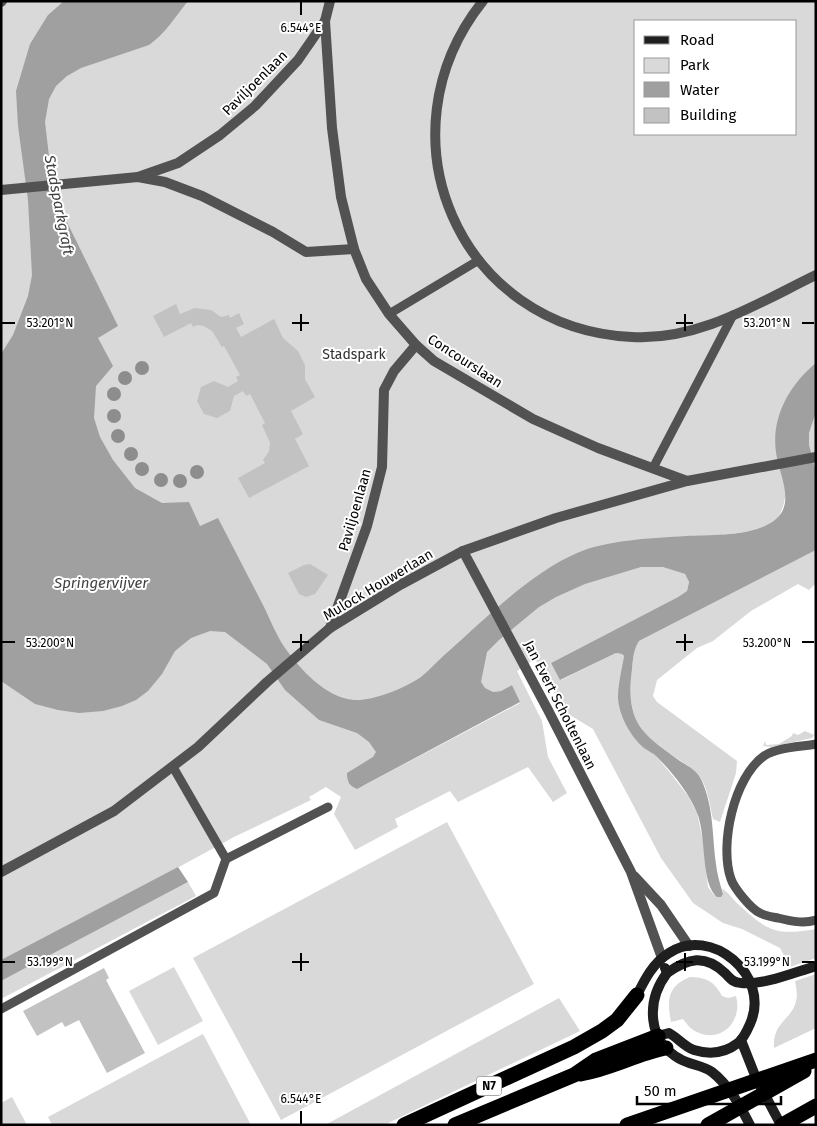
<svg xmlns="http://www.w3.org/2000/svg" width="817" height="1126" font-family="'Fira Sans',sans-serif">
	<rect width="100%" height="100%" fill="#fff"/>
	<g fill="#d9d9d9" fill-rule="evenodd">
		<path d="M1,1H816V472L785,498L783,507L778,518L766,526L746,532L721,535L670,569L685,574L689,582L687,591L678,597L551,663L561,680L616,653L622,654L624,656L618,699L645,748L656,756L671,774L688,796L697,813L704,845L705,864L708,887L714,895L723,894L722,889C728,891 733,900 738,904C767,931 776,936 816,929V958L790,967L780,948L742,929L723,923L693,903L661,858L593,729L565,712L535,659L517,671L542,721L548,757L567,793L553,802L528,767L458,802L450,791L395,819L398,827L355,850L334,814L341,797L326,787L309,797L311,800L234,837L1,964ZM636,21H796V134H636ZM512,685L520,703L361,787L493,692L501,691Z"/>
		<path d="M816,550V583L809,590L798,584L751,611L713,641L697,648L657,680L653,696L657,702L737,761L736,773L720,822L713,819C710,806 708,790 701,778C697,771 688,766 681,761C646,737 627,725 631,678C633,665 632,652 639,641Z"/>
		<path d="M805,731L814,735L812,738L771,747L763,746L765,741L766,745L779,744L792,736L793,733L798,735Z"/>
		<path d="M447,822L534,984L281,1120L193,958Z"/>
		<path d="M188,882L196,896L1,999V981Z"/>
		<path d="M174,967L203,1021L158,1045L129,991Z"/>
		<path d="M816,974V1028L774,1048C772,1022 792,1020 796,1001C798,995 796,987 795,981Z"/>
		<path d="M690,977C706,977 715,982 722,996L728,998L736,996C743,1020 722,1044 697,1032C691,1030 687,1024 683,1019L671,1022C667,1001 667,986 690,977Z"/>
		<path d="M559,998L580,1031L384,1125H325Z"/>
		<path d="M203,1034L251,1125H52L48,1117Z"/>
		<path d="M12,1097L27,1125H1V1103Z"/>
	</g>
	<g fill="#a0a0a0">
		<path d="M64,1H188C175,17 166,33 149,45L81,68L67,76L56,86L49,99L45,122L49,156L52,170L53,199L63,214L118,326L98,338L113,366L96,386L94,418L100,437L113,460L135,488L162,503L189,502L200,526L218,518C233,547 248,576 263,605C270,619 276,635 285,648C300,669 326,698 354,700C374,701 405,688 421,677C431,669 440,658 450,650C487,617 531,573 577,553C606,540 653,538 686,536C712,535 755,537 776,519C796,502 778,472 776,452C771,417 790,384 816,363V412L809,433V445L816,472V550L639,641C632,652 633,665 631,678C627,725 645,736 680,761C688,766 698,771 702,781C714,809 712,835 716,864C717,874 720,884 723,894L721,897H717C700,883 707,836 697,813C689,793 672,772 657,757C653,753 648,751 644,748C631,737 619,716 618,698C618,684 622,669 624,656L622,654L616,653L560,680L551,663L678,597L687,591L689,582L685,574L663,567H641L585,584L556,597L539,607L499,640L487,652L481,682L485,688L493,692L501,691L512,685L520,702L357,789C349,786 347,781 347,773L373,757L376,752L369,742L357,733L319,720L285,690L267,664L225,632L210,631L191,638L175,651L162,674L148,691L136,700L122,706L103,711L79,713L58,710L35,704L1,681V354L13,335L28,296L32,275L28,200L18,126L16,91L30,44L48,15Z"/>
		<path d="M178,867L188,882L1,981V960Z"/>
	</g>
	<g fill="#c2c2c2">
		<path d="M176,304L180,314L195,308L211,310L221,317L229,315L230,318L239,313L244,324L236,328L241,337L274,319L283,338L298,351L305,365V379L315,397L291,411L303,434L295,439L309,466L249,498L238,478L265,463L263,460L269,451L270,443L262,425L265,423L250,394L246,396L243,391L234,396L230,411L217,418L204,414L197,401L201,387L214,381L228,387L238,381L236,377L240,375L224,346L222,347L212,331L204,326L197,325L193,327L191,323L164,337L153,316Z"/>
		<path d="M310,564L328,575L315,594L306,597L299,594L288,573L304,565Z"/>
		<path d="M104,968L109,978L106,980L145,1053L107,1073L79,1020L65,1027L62,1022L37,1036L23,1011Z"/>
	</g>
	<g fill="none" stroke-linecap="round" stroke-linejoin="round">
		<g stroke="#525252" stroke-width="9">
			<path d="M389,314L479,260"/>
			<path d="M653,468L733,315"/>
			<path d="M816,744C800,747 778,747 764,756C734,777 719,845 731,879C734,888 751,909 760,913C765,916 773,917 778,918C790,921 803,924 816,920"/>
			<path d="M173,767L226,859"/>
			<path d="M1,1009L214,893L226,859L328,807"/>
		</g>
		<g stroke="#525252" stroke-width="10">
			<path d="M330,1L325,21L332,128L341,197L354,249L366,279L389,314L416,345L434,361L533,419L598,448L687,481"/>
			<path d="M483,1C376,135 459,329 632,337C699,341 758,303 816,275"/>
			<path d="M1,2L2,1"/>
			<path d="M138,177L178,163L220,135L255,106L298,60L325,21"/>
			<path d="M1,190L138,177L165,182L202,196L273,232L306,252L354,249"/>
			<path d="M463,551L548,710L631,872L662,958"/>
			<path d="M330,628L367,526L382,467L384,390L394,371L416,345"/>
			<path d="M1,872L114,811L198,747L267,682L330,628L400,585L463,551L556,518L687,481L816,457"/>
			<path d="M634,876L661,905L689,946"/>
		</g>
		<g stroke="#1f1f1f" stroke-width="10">
			<path d="M665,968L667,973C688,958 705,954 725,973C730,978 733,983 741,983C765,985 792,973 816,966"/>
			<path d="M667,973C646,1001 647,1041 680,1059C690,1065 703,1065 712,1072C729,1085 740,1106 750,1125"/>
			<path d="M637,995C645,979 653,963 669,953C710,925 772,975 750,1024C747,1031 744,1038 738,1043C725,1053 710,1055 694,1050C685,1047 678,1038 669,1033L658,1036"/>
			<path d="M741,1040L756,1078L781,1125"/>
		</g>
		<g stroke="#000" stroke-width="15">
			<path d="M580,1074C610,1069 636,1054 666,1048"/>
			<path d="M404,1125L574,1047L602,1031L617,1020L637,995"/>
			<path d="M455,1125L574,1075L596,1060L658,1036"/>
			<path d="M627,1125L816,1060"/>
			<path d="M708,1125L804,1071"/>
			<path d="M782,1125L816,1106"/>
		</g>
	</g>
	<g fill="#8d8d8d">
		<circle cx="142" cy="368" r="7"/>
		<circle cx="125" cy="378" r="7"/>
		<circle cx="114" cy="394" r="7"/>
		<circle cx="114" cy="416" r="7"/>
		<circle cx="118" cy="436" r="7"/>
		<circle cx="131" cy="454" r="7"/>
		<circle cx="142" cy="469" r="7"/>
		<circle cx="197" cy="472" r="7"/>
		<circle cx="161" cy="480" r="7"/>
		<circle cx="180" cy="481" r="7"/>
	</g>
	<path fill="none" stroke="#000" stroke-width="2" d="M301,2V15M301,314V331M685,314V331M2,323H15M292,323H309M676,323H693M802,323H814M301,634V651M685,634V651M2,642H15M292,642H309M676,642H693M802,642H814M301,953V971M685,953V971M2,962H15M292,962H309M676,962H693M802,962H814M301,1111V1124"/>
	<g text-anchor="middle" dominant-baseline="central" stroke-width="4" stroke-linejoin="round" paint-order="stroke">
		<rect fill="#fff" stroke="#4c4c4c" stroke-width="1" x="476.5" y="1076.5" width="25" height="19" rx="4"/>
		<g font-size="12" font-weight="bold" fill="#000">
			<text x="489" y="1086">N7</text>
		</g>
		<g font-size="14" fill="#000" stroke="#fff">
			<text transform="translate(255 83) rotate(-45)">Paviljoenlaan</text>
			<text transform="translate(465 361) rotate(33)">Concourslaan</text>
			<text transform="translate(355 510) rotate(-74)">Paviljoenlaan</text>
			<text transform="translate(378 585) rotate(-31)">Mulock Houwerlaan</text>
			<text transform="translate(560 705) rotate(63)">Jan Evert Scholtenlaan</text>
		</g>
		<g font-size="14" fill="#303030" stroke="#fff">
			<text x="354" y="354">Stadspark</text>
		</g>
		<g font-size="15" font-style="italic" fill="#414141" stroke="#fff">
			<text transform="translate(59 205) rotate(79)">Stadsparkgraft</text>
			<text x="101" y="583">Springervijver</text>
		</g>
	</g>
	<g font-size="12" text-anchor="middle" fill="#000" stroke="#fff" stroke-width="4" stroke-linejoin="round" paint-order="stroke">
		<text x="301" y="32">6.544°E</text>
		<text x="50" y="327">53.201°N</text>
		<text x="767" y="327">53.201°N</text>
		<text x="50" y="647">53.200°N</text>
		<text x="767" y="647">53.200°N</text>
		<text x="50" y="966">53.199°N</text>
		<text x="767" y="966">53.199°N</text>
		<text x="301" y="1103">6.544°E</text>
	</g>
	<rect width="817" height="1126" fill="none" stroke="#000000" stroke-width="5"/>
	<rect x="634" y="20" width="162" height="115" fill="#ffffff" stroke="#999999"/>
	<rect x="644" y="36" width="25" height="8" fill="#1f1f1f" stroke="#999999"/>
	<text x="680" y="45" font-size="15" fill="#000000">Road</text>
	<rect x="644" y="58" width="25" height="15" fill="#d9d9d9" stroke="#999999"/>
	<text x="680" y="70" font-size="15" fill="#000000">Park</text>
	<rect x="644" y="82" width="25" height="15" fill="#a0a0a0" stroke="#999999"/>
	<text x="680" y="95" font-size="15" fill="#000000">Water</text>
	<rect x="644" y="108" width="25" height="15" fill="#c2c2c2" stroke="#999999"/>
	<text x="680" y="120" font-size="15" fill="#000000">Building</text>
	<path d="M637 1096v8h144v-8" fill="none" stroke="#000000" stroke-width="2.5"/>
	<text x="644" y="1096" font-size="15" fill="#000000" stroke="#ffffff" stroke-width="4" paint-order="stroke">50 m</text>
</svg>
